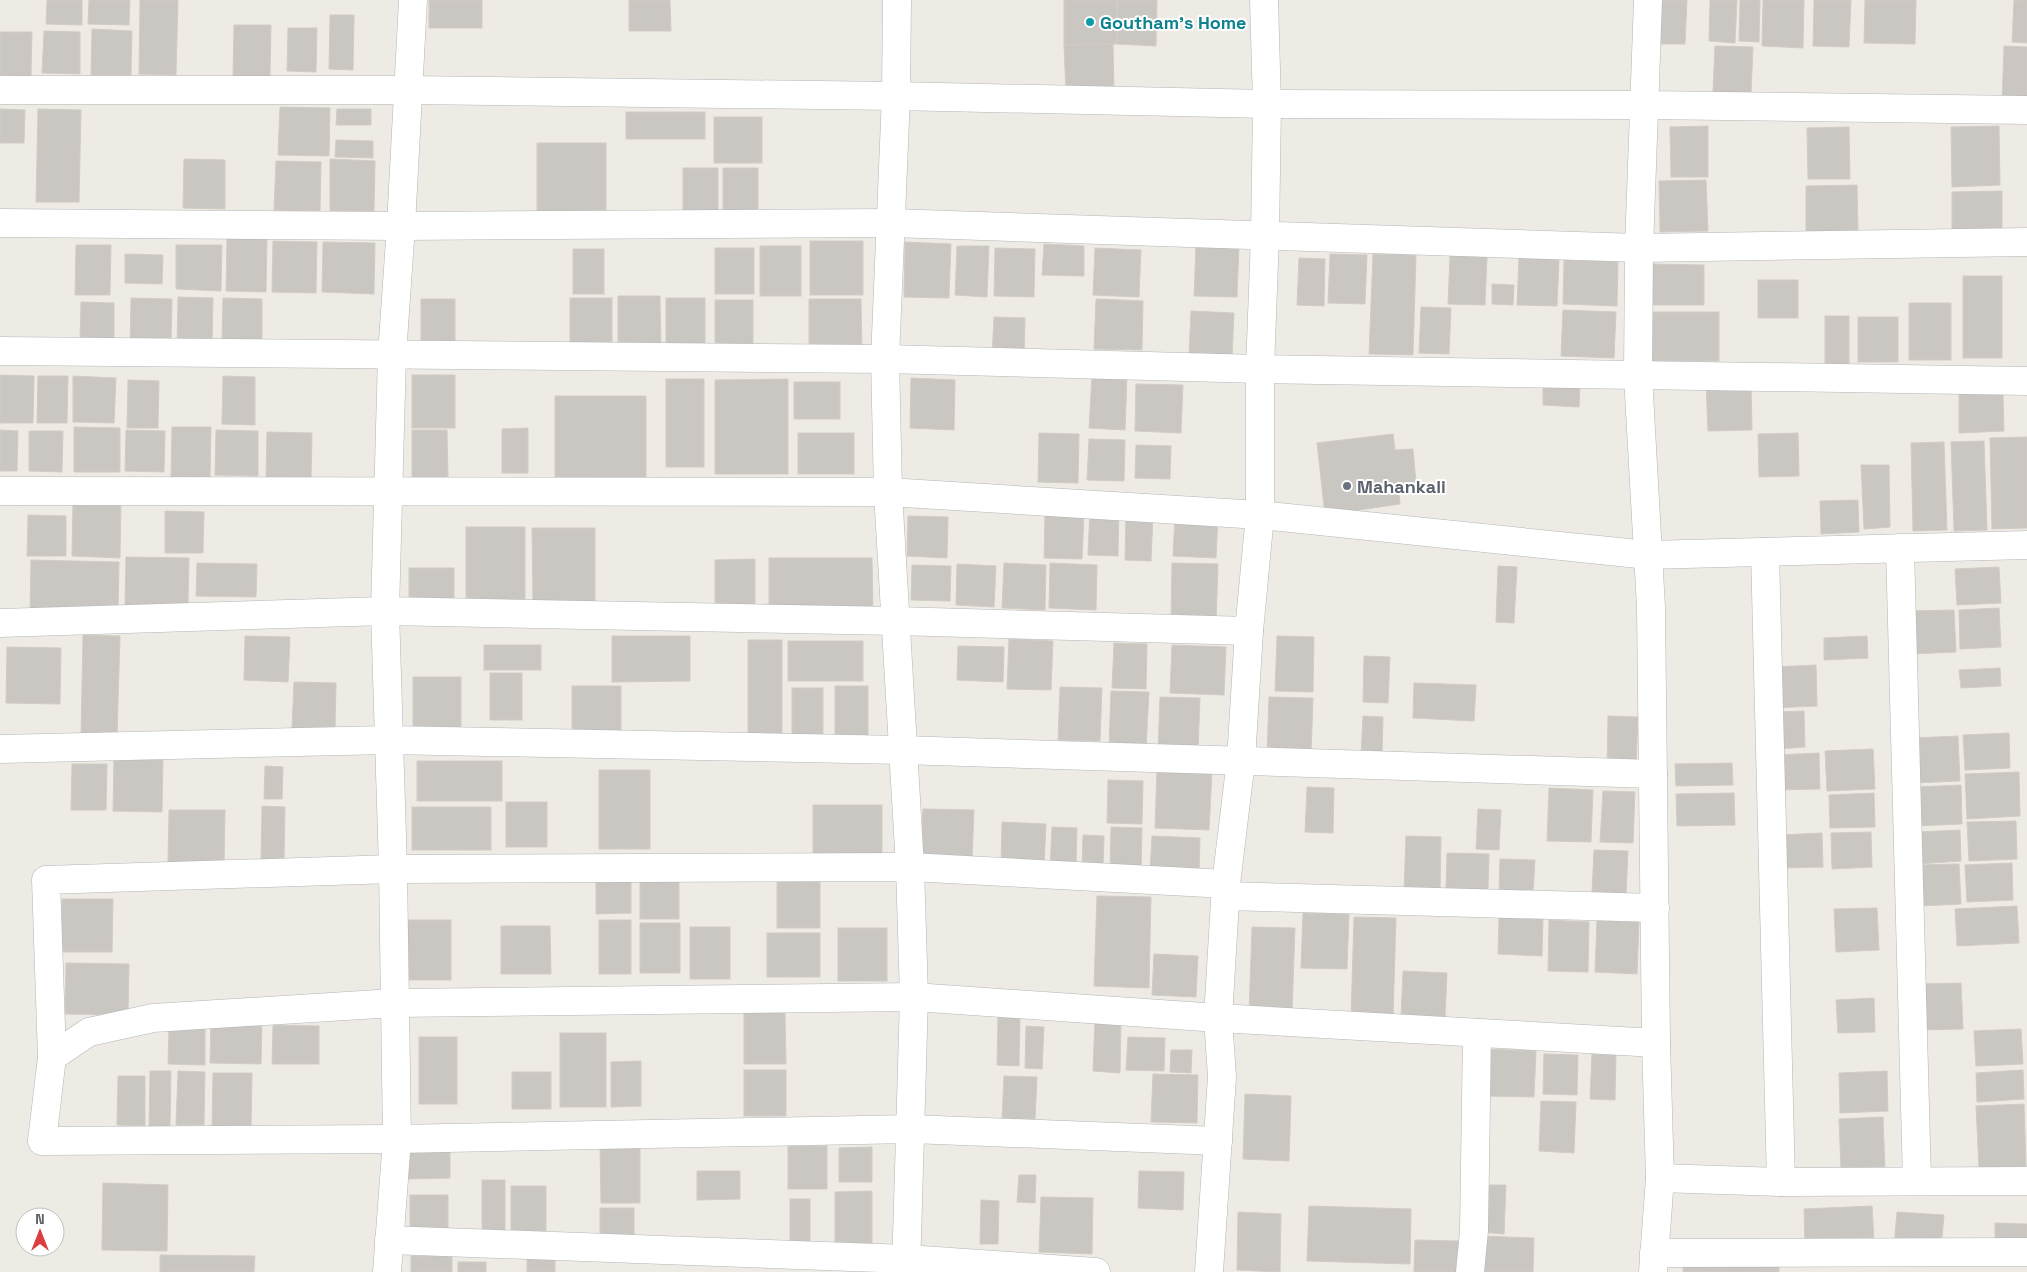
<svg xmlns="http://www.w3.org/2000/svg" width="2027" height="1272" font-family="'Space Grotesk',sans-serif">
	<rect width="100%" height="100%" fill="#eeebe5"/>
	<g fill="#cac6c1" stroke="#d2ccc4">
		<path d="M47,0H82V25L46,24Z"/>
		<path d="M89,0H130L129,25L88,24Z"/>
		<path d="M140,0H178L176,75L139,74Z"/>
		<rect x="429" y="0" width="53" height="28"/>
		<path d="M629,0H670L671,31H629Z"/>
		<path d="M1064,0H1117V44L1064,45Z"/>
		<path d="M1117,0H1157L1156,46L1117,44Z"/>
		<path d="M1662,0H1687L1685,44H1660Z"/>
		<path d="M1710,0H1737L1735,43L1709,41Z"/>
		<path d="M1740,0H1760L1759,42L1739,41Z"/>
		<path d="M1763,0H1804L1803,48L1762,46Z"/>
		<path d="M1814,0H1851L1849,47L1813,46Z"/>
		<path d="M1865,0H1916L1915,44L1864,43Z"/>
		<path d="M2014,0H2027V43L2012,42Z"/>
		<path d="M330,15H354L353,70L329,69Z"/>
		<path d="M234,25H271L270,77H233Z"/>
		<path d="M288,28H317L316,72L287,71Z"/>
		<path d="M92,29L132,31L131,75H91Z"/>
		<path d="M44,31L80,32V74L42,73Z"/>
		<path d="M0,32H32L31,76L0,75Z"/>
		<path d="M1113,44L1114,93H1066L1064,45Z"/>
		<path d="M1715,46L1753,47L1751,93L1713,92Z"/>
		<path d="M2004,46L2027,47V104L2002,103Z"/>
		<path d="M280,107L330,108L329,156L278,155Z"/>
		<path d="M0,109L25,110L24,143H0Z"/>
		<path d="M38,109L81,110L79,202H36Z"/>
		<path d="M337,109H371V125H336Z"/>
		<rect x="626" y="112" width="79" height="27"/>
		<rect x="714" y="117" width="48" height="46"/>
		<path d="M1708,126V177H1671L1670,127Z"/>
		<path d="M1999,126L2000,185L1952,187L1951,127Z"/>
		<path d="M1849,127L1850,179H1808L1807,128Z"/>
		<path d="M336,140L373,141V158L335,157Z"/>
		<rect x="537" y="143" width="69" height="72"/>
		<path d="M184,159L225,160V209L183,208Z"/>
		<path d="M330,159L375,161L374,211H330Z"/>
		<path d="M276,161L321,162L320,211L274,210Z"/>
		<rect x="683" y="168" width="35" height="48"/>
		<rect x="723" y="168" width="35" height="49"/>
		<path d="M1706,180L1708,231L1660,232L1659,181Z"/>
		<path d="M1857,185L1858,231L1806,232V186Z"/>
		<path d="M2002,191V236L1952,237V192Z"/>
		<path d="M227,237H267L266,292L226,291Z"/>
		<path d="M273,241L317,242L316,293L272,292Z"/>
		<rect x="810" y="241" width="53" height="54"/>
		<path d="M323,242L375,243L374,294L322,292Z"/>
		<path d="M905,242L951,244L949,298L904,297Z"/>
		<path d="M1044,244L1084,246V276L1042,275Z"/>
		<path d="M76,245H111L110,295H75Z"/>
		<path d="M176,245H222L221,291L176,289Z"/>
		<path d="M1196,245L1239,246L1237,297L1194,296Z"/>
		<rect x="760" y="246" width="41" height="50"/>
		<path d="M957,246H989L987,297L955,295Z"/>
		<rect x="715" y="248" width="39" height="46"/>
		<path d="M995,248L1035,249L1034,297L994,296Z"/>
		<path d="M1095,248L1141,250L1139,297L1093,295Z"/>
		<rect x="573" y="249" width="31" height="45"/>
		<path d="M125,254L163,255L162,284L125,283Z"/>
		<path d="M1330,254L1367,255L1365,304L1328,303Z"/>
		<path d="M1373,254L1416,255L1413,355L1369,354Z"/>
		<path d="M1450,256L1487,257L1485,305L1448,304Z"/>
		<path d="M1519,257L1559,259L1557,306L1517,305Z"/>
		<path d="M1299,258L1325,259L1324,306L1297,305Z"/>
		<path d="M1564,260L1618,261L1617,306L1563,304Z"/>
		<path d="M1651,264L1704,265V305H1651Z"/>
		<rect x="1963" y="276" width="39" height="82"/>
		<rect x="1758" y="280" width="40" height="38"/>
		<path d="M1492,284L1514,285L1513,305L1492,304Z"/>
		<path d="M618,296H660L661,348H618Z"/>
		<path d="M178,297L213,298L212,344H177Z"/>
		<path d="M131,298L172,299L171,347H130Z"/>
		<path d="M223,298L262,299V342L222,341Z"/>
		<rect x="570" y="298" width="42" height="46"/>
		<rect x="666" y="298" width="39" height="48"/>
		<rect x="421" y="299" width="34" height="46"/>
		<path d="M809,299H861L862,350H809Z"/>
		<path d="M1096,299L1143,301L1142,350L1094,349Z"/>
		<rect x="715" y="300" width="38" height="45"/>
		<path d="M81,302L114,303V342L80,341Z"/>
		<rect x="1909" y="303" width="42" height="57"/>
		<path d="M1421,307L1451,308L1449,354L1419,353Z"/>
		<path d="M1563,310L1616,312L1614,358L1561,356Z"/>
		<path d="M1191,311L1234,313L1232,358L1189,356Z"/>
		<rect x="1651" y="312" width="68" height="49"/>
		<rect x="1825" y="316" width="24" height="49"/>
		<path d="M994,317L1025,318L1024,357L992,356Z"/>
		<rect x="1858" y="317" width="40" height="45"/>
		<path d="M0,375L34,376L33,423H0Z"/>
		<rect x="412" y="375" width="43" height="53"/>
		<path d="M1092,375L1127,376L1125,430L1089,428Z"/>
		<path d="M38,376H68L67,423H37Z"/>
		<path d="M73,376L116,378L114,423L73,422Z"/>
		<path d="M223,376L255,377V425L222,424Z"/>
		<path d="M911,378L955,380L954,430L910,428Z"/>
		<rect x="666" y="379" width="38" height="88"/>
		<path d="M788,379V474H715V380Z"/>
		<path d="M128,380L159,381L158,428H127Z"/>
		<rect x="794" y="382" width="46" height="37"/>
		<path d="M1751,383L1752,430L1708,431L1706,384Z"/>
		<path d="M1136,384L1183,385L1181,433L1135,431Z"/>
		<path d="M1543,385L1580,387L1579,407L1543,405Z"/>
		<path d="M2003,393L2004,431L1959,433V394Z"/>
		<path d="M555,396H646V483L555,484Z"/>
		<path d="M74,427L120,428V472H74Z"/>
		<path d="M172,427H211L210,477H171Z"/>
		<path d="M528,428V473H502V429Z"/>
		<path d="M0,430L18,431L17,471H0Z"/>
		<path d="M126,430L165,431L164,472L125,471Z"/>
		<path d="M216,430L258,431V476L215,475Z"/>
		<path d="M412,430H447L448,478H412Z"/>
		<path d="M29,431H63L62,472L29,471Z"/>
		<path d="M267,432L312,433L311,480L266,479Z"/>
		<rect x="798" y="433" width="56" height="41"/>
		<path d="M1039,433L1079,434L1078,483L1038,482Z"/>
		<path d="M1798,433L1799,476L1759,477L1758,434Z"/>
		<path d="M1393,434L1395,450L1413,449L1416,482L1398,483L1400,504L1325,515L1317,443Z"/>
		<path d="M2027,437V528L1992,529L1990,438Z"/>
		<path d="M1089,439L1125,440L1124,481L1087,480Z"/>
		<path d="M1984,441L1987,530L1954,531L1951,442Z"/>
		<path d="M1944,442L1947,530L1913,531L1911,443Z"/>
		<path d="M1136,445L1171,446L1170,479L1135,478Z"/>
		<path d="M1861,465H1889L1890,527L1864,529Z"/>
		<path d="M1858,500L1859,532L1821,534L1820,501Z"/>
		<path d="M73,502L121,503L120,558L72,556Z"/>
		<path d="M1090,508L1119,509L1118,556L1088,555Z"/>
		<path d="M165,511L204,512L203,553H165Z"/>
		<path d="M1045,513L1084,515L1082,559L1044,558Z"/>
		<path d="M1126,514L1153,515L1151,561L1125,560Z"/>
		<path d="M28,515L66,516V556H27Z"/>
		<path d="M1175,515L1218,516L1216,558L1173,556Z"/>
		<path d="M908,516L948,517L947,558L907,556Z"/>
		<rect x="466" y="527" width="59" height="75"/>
		<path d="M532,528H595V605H533Z"/>
		<path d="M126,557L189,558L188,607L125,606Z"/>
		<path d="M769,558H872L873,610H769Z"/>
		<path d="M755,559V614H715V560Z"/>
		<path d="M31,560L119,562L118,613L30,611Z"/>
		<path d="M197,563L257,564L256,597L196,596Z"/>
		<path d="M1004,563L1046,565L1045,610L1002,608Z"/>
		<path d="M1050,563L1097,565L1096,610L1049,608Z"/>
		<path d="M1172,563L1218,564L1216,623L1171,621Z"/>
		<path d="M957,564L996,566L994,607L956,605Z"/>
		<path d="M912,565L951,566L950,601L911,600Z"/>
		<path d="M1498,566L1517,567L1514,623L1496,622Z"/>
		<path d="M1999,567L2001,603L1957,605L1955,569Z"/>
		<rect x="409" y="568" width="45" height="35"/>
		<path d="M1999,608L2001,647L1960,649L1959,610Z"/>
		<path d="M1954,610L1956,652L1910,654L1908,611Z"/>
		<path d="M83,635L120,636L117,736L81,735Z"/>
		<path d="M245,636L290,637L288,682L244,680Z"/>
		<path d="M612,636H690V681L612,682Z"/>
		<path d="M1277,636L1314,637L1313,692L1275,691Z"/>
		<path d="M1867,636L1868,658L1824,660V638Z"/>
		<path d="M1009,639L1053,641L1051,690L1007,689Z"/>
		<rect x="748" y="640" width="34" height="98"/>
		<rect x="788" y="641" width="75" height="40"/>
		<path d="M1114,643L1147,644L1146,689L1112,688Z"/>
		<rect x="484" y="645" width="57" height="25"/>
		<path d="M1172,645L1226,647L1224,695L1170,693Z"/>
		<path d="M958,646L1004,647L1003,682L957,680Z"/>
		<path d="M7,647L61,648L60,704L6,703Z"/>
		<path d="M1364,656L1390,657L1388,703L1363,702Z"/>
		<path d="M1816,665L1817,706L1774,708L1773,667Z"/>
		<path d="M2000,668L2001,686L1961,688L1959,670Z"/>
		<rect x="490" y="673" width="32" height="47"/>
		<rect x="413" y="677" width="48" height="54"/>
		<path d="M294,682L336,683L335,730L292,729Z"/>
		<path d="M1414,683L1476,685L1474,721L1413,718Z"/>
		<rect x="572" y="686" width="49" height="55"/>
		<rect x="835" y="686" width="33" height="50"/>
		<path d="M1060,687L1102,688L1100,741L1058,740Z"/>
		<rect x="792" y="688" width="31" height="49"/>
		<path d="M1111,691L1149,692L1146,749L1109,747Z"/>
		<path d="M1160,697L1200,698L1198,752L1158,751Z"/>
		<path d="M1269,697L1313,698L1311,755L1267,754Z"/>
		<path d="M1804,711L1805,747L1777,749L1775,712Z"/>
		<path d="M1363,716L1383,717L1382,756L1361,755Z"/>
		<path d="M1608,716L1638,717L1636,768L1607,767Z"/>
		<path d="M2009,733L2010,768L1965,770L1963,735Z"/>
		<path d="M1958,736L1960,781L1914,783L1912,738Z"/>
		<path d="M1873,749L1875,789L1827,791L1825,751Z"/>
		<path d="M1819,753L1820,789L1778,790L1776,755Z"/>
		<path d="M114,758L163,759L162,812L113,811Z"/>
		<rect x="417" y="761" width="85" height="40"/>
		<path d="M1732,763L1733,785L1676,786L1675,764Z"/>
		<path d="M72,764H107L106,810H71Z"/>
		<path d="M265,766L283,767L282,799H264Z"/>
		<path d="M1157,769L1212,772L1209,830L1155,828Z"/>
		<rect x="599" y="770" width="51" height="79"/>
		<path d="M2019,772L2020,816L1967,819L1965,774Z"/>
		<path d="M1108,780L1143,781L1142,824L1107,823Z"/>
		<path d="M1961,785L1962,824L1915,826L1914,787Z"/>
		<path d="M1307,787L1334,788L1333,833L1305,832Z"/>
		<path d="M1549,788L1593,790L1591,842L1547,841Z"/>
		<path d="M1603,791L1635,792L1633,843L1600,842Z"/>
		<path d="M1734,793L1735,825L1677,826L1676,794Z"/>
		<path d="M1874,793L1875,827L1830,828L1829,795Z"/>
		<rect x="506" y="802" width="41" height="45"/>
		<rect x="813" y="805" width="69" height="54"/>
		<path d="M262,806L285,807L284,865L261,864Z"/>
		<rect x="412" y="807" width="79" height="43"/>
		<path d="M923,809L974,810L972,861L921,859Z"/>
		<path d="M1478,809L1501,810L1499,850L1476,849Z"/>
		<path d="M169,810H225L224,864L168,862Z"/>
		<path d="M2016,821L2017,859L1969,861L1967,822Z"/>
		<path d="M1002,822L1046,824L1044,866L1001,864Z"/>
		<path d="M1052,827L1077,828L1076,867H1050Z"/>
		<path d="M1111,827L1142,828L1141,871L1110,870Z"/>
		<path d="M1960,830L1961,861L1918,864L1916,832Z"/>
		<path d="M1871,832L1872,867L1832,869L1831,833Z"/>
		<path d="M1822,833L1823,867L1781,868L1780,835Z"/>
		<path d="M1083,835L1104,836L1103,868L1082,867Z"/>
		<path d="M1152,836L1200,838L1199,874L1150,872Z"/>
		<path d="M1406,836L1441,837L1440,891L1404,890Z"/>
		<path d="M1594,850L1628,851L1626,894L1592,893Z"/>
		<path d="M1447,853L1489,854L1488,890L1446,889Z"/>
		<path d="M1500,859L1535,860L1533,895L1499,894Z"/>
		<path d="M2012,863L2013,900L1967,902L1965,865Z"/>
		<path d="M1959,864L1961,904L1918,906L1916,865Z"/>
		<rect x="640" y="872" width="39" height="47"/>
		<rect x="777" y="872" width="43" height="56"/>
		<path d="M596,874H631V913L596,914Z"/>
		<path d="M1097,896L1151,897L1149,988L1094,986Z"/>
		<path d="M62,899H113L112,952H61Z"/>
		<path d="M2017,906L2019,943L1957,946L1955,909Z"/>
		<path d="M1877,908L1879,950L1836,952L1834,909Z"/>
		<path d="M1303,913L1349,914L1347,969L1301,968Z"/>
		<path d="M1499,916L1543,917L1542,956L1498,954Z"/>
		<path d="M1354,917L1396,918L1393,1018L1351,1017Z"/>
		<rect x="401" y="920" width="50" height="60"/>
		<rect x="599" y="920" width="32" height="54"/>
		<path d="M1549,920L1589,922L1588,972L1548,971Z"/>
		<path d="M1597,920L1639,922L1637,974L1595,972Z"/>
		<rect x="640" y="923" width="40" height="50"/>
		<path d="M501,926H550L551,974H501Z"/>
		<rect x="690" y="927" width="40" height="52"/>
		<path d="M1252,927L1295,928L1292,1015L1249,1013Z"/>
		<rect x="838" y="928" width="49" height="53"/>
		<rect x="767" y="933" width="53" height="44"/>
		<path d="M1154,954L1198,956L1196,997L1152,995Z"/>
		<path d="M66,963L129,964L128,1015L65,1014Z"/>
		<path d="M1403,971L1447,973L1445,1018L1401,1016Z"/>
		<path d="M1961,983L1963,1029L1922,1030L1920,984Z"/>
		<path d="M1874,998L1875,1032L1838,1033L1836,1000Z"/>
		<path d="M744,1012H785L786,1064H744Z"/>
		<path d="M998,1017L1020,1018L1019,1066L997,1065Z"/>
		<path d="M211,1020L262,1021L261,1064L210,1063Z"/>
		<path d="M1095,1020H1121L1120,1073L1093,1071Z"/>
		<path d="M273,1025L319,1026V1064H272Z"/>
		<path d="M1026,1026L1044,1027L1042,1069L1025,1068Z"/>
		<path d="M169,1028L205,1029V1065L168,1064Z"/>
		<path d="M2021,1029L2023,1064L1976,1066L1974,1031Z"/>
		<rect x="560" y="1033" width="46" height="74"/>
		<rect x="419" y="1037" width="38" height="67"/>
		<path d="M1128,1037L1165,1038L1164,1071L1126,1070Z"/>
		<path d="M1487,1049L1536,1051L1534,1097L1485,1096Z"/>
		<path d="M1171,1050H1192L1191,1073L1170,1072Z"/>
		<path d="M1544,1054L1578,1055L1577,1095L1543,1094Z"/>
		<path d="M1592,1054L1616,1055L1615,1100L1590,1099Z"/>
		<path d="M641,1061V1106L611,1107V1062Z"/>
		<rect x="744" y="1070" width="42" height="46"/>
		<path d="M2023,1070L2024,1099L1977,1102L1976,1073Z"/>
		<path d="M150,1071H171L170,1128H149Z"/>
		<path d="M178,1071L205,1072L204,1125H176Z"/>
		<path d="M1887,1071L1888,1111L1840,1113L1839,1073Z"/>
		<rect x="512" y="1072" width="39" height="37"/>
		<path d="M213,1073H252L251,1130L212,1129Z"/>
		<path d="M1153,1074L1198,1075L1197,1123L1151,1122Z"/>
		<path d="M118,1076H145V1126L117,1125Z"/>
		<path d="M1004,1076L1037,1077L1035,1119L1002,1118Z"/>
		<path d="M1245,1094L1291,1096L1289,1161L1243,1159Z"/>
		<path d="M1541,1101L1576,1102L1574,1153L1539,1151Z"/>
		<path d="M2024,1104L2026,1166L1979,1168L1976,1106Z"/>
		<path d="M1883,1117L1885,1169L1841,1171L1839,1119Z"/>
		<path d="M600,1144H640V1203H601Z"/>
		<rect x="788" y="1146" width="39" height="43"/>
		<path d="M872,1147V1182H839V1148Z"/>
		<path d="M450,1150V1178L406,1179V1151Z"/>
		<path d="M697,1171H740V1199L697,1200Z"/>
		<path d="M1139,1171L1184,1172L1183,1210L1138,1208Z"/>
		<path d="M1019,1175H1036L1035,1203L1017,1202Z"/>
		<rect x="482" y="1180" width="23" height="52"/>
		<path d="M103,1183L168,1185L167,1251L102,1250Z"/>
		<path d="M1481,1185H1506L1504,1234L1480,1232Z"/>
		<rect x="511" y="1186" width="35" height="46"/>
		<path d="M872,1191V1244H835V1192Z"/>
		<rect x="410" y="1195" width="38" height="35"/>
		<path d="M1041,1197L1093,1198L1092,1254L1039,1252Z"/>
		<rect x="790" y="1199" width="20" height="45"/>
		<path d="M981,1200L999,1201L998,1244H980Z"/>
		<path d="M1309,1206L1411,1209L1410,1264L1307,1261Z"/>
		<path d="M1872,1206L1874,1242L1805,1245L1804,1209Z"/>
		<rect x="600" y="1208" width="34" height="32"/>
		<path d="M1238,1212L1281,1214L1280,1272L1237,1270Z"/>
		<path d="M1897,1212L1944,1215L1941,1249L1894,1246Z"/>
		<path d="M1995,1223L2027,1224V1248L1995,1247Z"/>
		<path d="M1480,1236L1534,1238L1533,1272H1479Z"/>
		<path d="M1415,1240L1459,1241L1458,1272H1414Z"/>
		<path d="M160,1255L255,1256L254,1272H160Z"/>
		<rect x="411" y="1256" width="41" height="16"/>
		<rect x="527" y="1258" width="28" height="14"/>
		<rect x="1683" y="1261" width="96" height="11"/>
		<rect x="458" y="1262" width="28" height="10"/>
	</g>
	<g fill="none" stroke-linecap="round" stroke-linejoin="round">
		<g stroke="#b2b5b9" stroke-width="29">
			<g id="minor">
				<path d="M897,0L896,96L885,359L888,492L910,867L914,997L906,1272"/>
				<path d="M1648,0L1639,248L1638,376L1651,607L1656,1043L1660,1178L1653,1272"/>
				<path d="M0,90H408L896,96L1267,104L1644,105L2027,110"/>
				<path d="M0,223L401,226L892,223L1639,248L2027,242"/>
				<path d="M0,351L885,359L1260,369L2027,381"/>
				<path d="M0,491L888,492L1260,515L1648,555L2027,545"/>
				<path d="M1900,548L1917,1181"/>
				<path d="M1765,552L1781,1182"/>
				<path d="M0,623L385,611L896,621L1249,631"/>
				<path d="M0,749L388,740L902,750L1653,774"/>
				<path d="M1226,896L1655,908"/>
				<path d="M52,1057L89,1032L153,1018L394,1003L914,997L1218,1018L1656,1043"/>
				<path d="M1218,1141L911,1129L397,1139L42,1141L52,1057L46,880L393,869L910,867L1226,884"/>
				<path d="M1660,1178L1781,1182L2027,1181"/>
				<path d="M389,1240L907,1259L1096,1272"/>
				<path d="M1654,1253L2027,1252"/>
				<path d="M387,1272L397,1139L393,869L385,611L392,355L401,226L413,0"/>
				<path d="M1209,1272L1222,1077L1218,1018L1226,884L1241,760L1249,631L1260,515V369L1265,236L1267,104L1264,0"/>
				<path d="M1470,1272L1474,1231L1477,1033"/>
			</g>
		</g>
		<use href="#minor" stroke="#fff" stroke-width="28"/>
	</g>
	<circle fill="#0f9aa8" stroke="#fff" stroke-width="2" cx="1090" cy="22" r="5"/>
	<circle fill="#6b7280" stroke="#fff" stroke-width="2" cx="1347" cy="486" r="5"/>
	<g text-anchor="middle" dominant-baseline="central" stroke-width="4" stroke-linejoin="round" paint-order="stroke">
		<g font-size="18" font-weight="bold" fill="#0d838f" stroke="#fff" text-anchor="start">
			<text x="1100" y="22">Goutham's Home</text>
		</g>
		<g font-size="18" font-weight="bold" fill="#5b616d" stroke="#fff" text-anchor="start">
			<text x="1357" y="486">Mahankali</text>
		</g>
	</g>
	<g transform="translate(40 1232)"><circle r="24" fill="#ffffff" stroke="#bec0c1"/>
	<path d="M0-4L9 19L0 12L-9 19Z" fill="#dc3d3e"/>
	<text y="-8" font-size="14" font-weight="bold" text-anchor="middle" fill="#5d6164">N</text>
	</g>
</svg>
